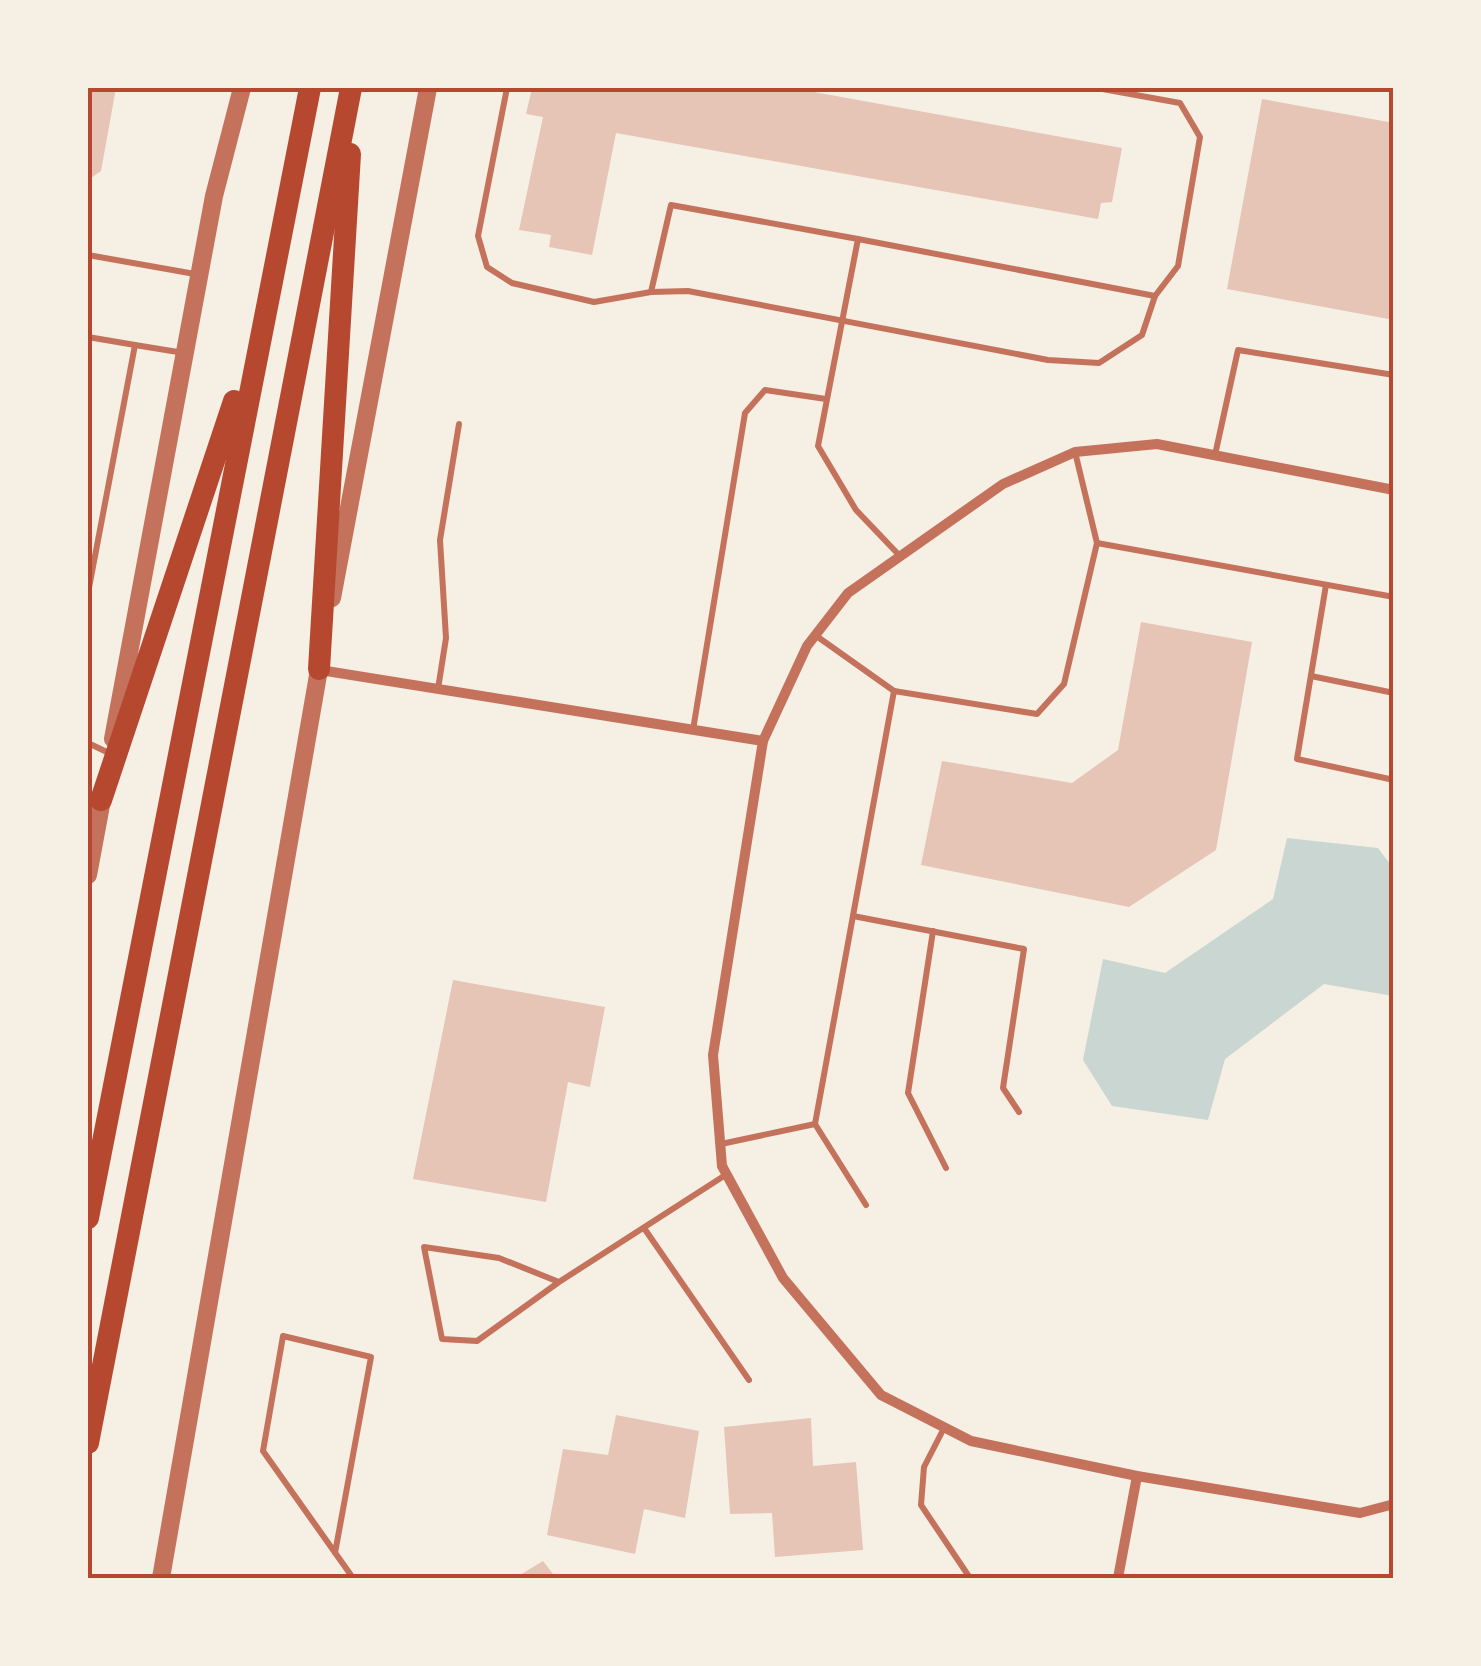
<svg xmlns="http://www.w3.org/2000/svg" width="1481" height="1666" font-family="'DejaVu Sans',sans-serif">
	<rect width="100%" height="100%" fill="#f6efe4"/>
	<path fill="#c9d6d2" d="M1287,838L1378,848L1393,868V996L1324,984L1225,1059L1208,1120L1112,1106L1083,1060L1103,959L1165,973L1273,899Z"/>
	<g fill="#e6c5b7">
		<path d="M88,88H116L101,171L88,180Z"/>
		<path d="M532,88H792L1122,148L1112,202L1101,203L1098,219L616,133L592,255L549,247L551,235L519,230L543,117L526,114Z"/>
		<path d="M1262,99L1394,123V320L1227,289Z"/>
		<path d="M1141,622L1252,642L1216,850L1129,907L921,865L942,761L1072,783L1118,750Z"/>
		<path d="M453,980L605,1007L590,1087L568,1082L546,1202L413,1179Z"/>
		<path d="M616,1415L699,1431L685,1518L644,1509L635,1554L547,1535L563,1449L608,1455Z"/>
		<path d="M811,1418L813,1466L856,1462L863,1550L775,1557L772,1513L730,1514L724,1427Z"/>
		<path d="M543,1561L556,1578H515Z"/>
	</g>
	<g fill="none" stroke-linecap="round" stroke-linejoin="round">
		<g stroke="#c5725c" stroke-width="6">
			<path d="M507,88L478,236L487,267L512,283L594,302L651,292L688,291L1048,360L1099,363L1142,335L1155,296"/>
			<path d="M88,255L195,274"/>
			<path d="M651,292L671,205L858,239"/>
			<path d="M88,337L135,345"/>
			<path d="M1215,455L1238,350L1394,375"/>
			<path d="M1097,543L1394,597"/>
			<path d="M899,555L856,510L818,446L858,239L1155,296L1178,266L1200,137L1180,103L1097,88"/>
			<path d="M1326,585L1297,759L1394,780"/>
			<path d="M88,593L135,345L184,353"/>
			<path d="M1311,676L1394,693"/>
			<path d="M438,689L446,638L440,540L459,424"/>
			<path d="M894,691L1037,714L1064,684L1097,543L1075,452"/>
			<path d="M693,730L745,413L765,390L826,399"/>
			<path d="M88,743L109,753"/>
			<path d="M853,916L1024,949L1003,1088L1019,1112"/>
			<path d="M933,931L908,1093L946,1168"/>
			<path d="M815,1124L894,691L815,635"/>
			<path d="M721,1144L815,1124L866,1205"/>
			<path d="M644,1228L749,1380"/>
			<path d="M559,1282L499,1258L424,1247L442,1339L477,1341L559,1282L727,1174"/>
			<path d="M944,1428L924,1467L921,1505L970,1578"/>
			<path d="M335,1553L371,1357L283,1336L263,1451L353,1578"/>
		</g>
		<g stroke="#c5725c" stroke-width="10">
			<path d="M1394,490L1157,444L1075,452L1003,484L848,593L807,646L763,741L713,1055L722,1166L783,1278L881,1395L971,1441L1137,1476L1360,1513L1394,1504"/>
			<path d="M320,670L763,741"/>
			<path d="M1118,1578L1137,1476"/>
		</g>
		<g stroke="#c5725c" stroke-width="18">
			<path d="M332,598L428,88"/>
			<path d="M113,739L214,196L242,88"/>
			<path d="M88,875L104,789"/>
			<path d="M161,1578L321,658"/>
		</g>
		<g stroke="#b5482f" stroke-width="22">
			<path d="M319,669L350,154"/>
			<path d="M101,800L234,401"/>
			<path d="M88,1218L310,88"/>
			<path d="M88,1443L351,88"/>
		</g>
	</g>
	<rect width="1481" height="1666" fill="none" stroke="#f6efe4" stroke-width="180"/>
	<rect x="90" y="90" width="1301" height="1486" fill="none" stroke="#b5482f" stroke-width="4"/>
</svg>
